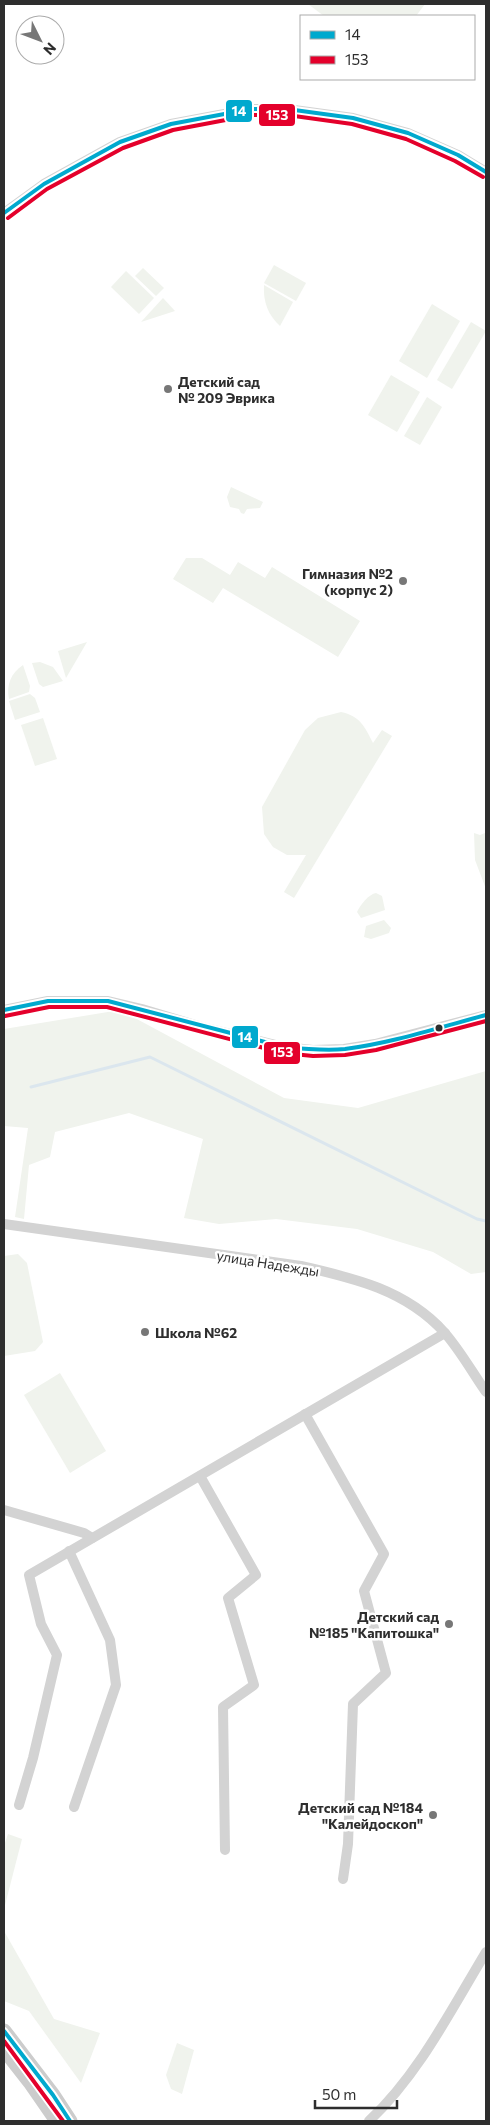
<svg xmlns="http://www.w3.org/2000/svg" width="490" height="2125" font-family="Commissioner,sans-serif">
	<rect width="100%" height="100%" fill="#fff"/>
	<g fill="#f0f3ed">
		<path d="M308,4H425L416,16H324Z"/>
		<path d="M274,265L306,283L296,301L264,283Z"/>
		<path d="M143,268L164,288L156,296L135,276Z"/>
		<path d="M126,271L154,298L139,314L111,287Z"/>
		<path d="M264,285L293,302L280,326C268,315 263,302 264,285Z"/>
		<path d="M163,298L175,311L141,322Z"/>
		<path d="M432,304L460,321L427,378L399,361Z"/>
		<path d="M471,322L486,331L452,389L437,380Z"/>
		<path d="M391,375L420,392L397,432L368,415Z"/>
		<path d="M427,397L442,407L420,445L404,436Z"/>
		<path d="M231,487L263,502L260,508L247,509L244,514L241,513L239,509L230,507L227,497Z"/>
		<path d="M186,558H202L230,575L238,562L265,578L272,567L360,621L338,657L223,588L213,603L173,579Z"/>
		<path d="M87,642L66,678L58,651Z"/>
		<path d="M40,662L53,667L63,681L43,687L39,684L32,663Z"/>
		<path d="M23,665L30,686L29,692L9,699C6,685 11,673 23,665Z"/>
		<path d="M30,694L35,698L40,712L15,720L9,701Z"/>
		<path d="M341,712C360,716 365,727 373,743L382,730L392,736L294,898L284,892L306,855H287L273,847L264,834L262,807L305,730L318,718Z"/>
		<path d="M43,718L57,759L35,766L21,725Z"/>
		<path d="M474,833L480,835L485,833L486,836V889L475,860Z"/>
		<path d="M376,893L382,896L385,910L361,918L357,912C360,905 369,894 376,893Z"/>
		<path d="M384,920L391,928L389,933L371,939L364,937L366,926Z"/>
		<path d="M120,1010L284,1098L358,1108L486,1071V1272L471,1274L433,1252L357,1229L276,1219L219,1224L184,1218L203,1139L129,1113L55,1132L50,1157L29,1165L24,1219L15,1217L28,1128L4,1126V1029Z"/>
		<path d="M18,1254L27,1263L43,1342L35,1351L4,1356V1256Z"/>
		<path d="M60,1373L106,1451L70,1473L24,1395Z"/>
		<path d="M8,1834L22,1839L4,1909V1846Z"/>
		<path d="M4,1931L54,2019L100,2033L81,2083L29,2011L4,2001Z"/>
		<path d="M177,2043L194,2050L182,2094L171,2089L166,2075Z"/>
	</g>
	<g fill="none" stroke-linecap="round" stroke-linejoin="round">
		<path stroke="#dbe6ee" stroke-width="3" d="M31,1087L150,1057L477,1219L486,1221"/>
		<g stroke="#d3d3d3" stroke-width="10">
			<path d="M4,213L44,184L120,142L171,124L251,109H287L353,118L408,133L458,155L486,172"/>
			<path d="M4,1010L48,1001H108L142,1009L202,1027L284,1047L313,1050L344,1049L375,1044L486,1015"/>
			<path d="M4,1224L301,1266C354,1278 406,1290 444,1332C460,1350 472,1372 486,1392"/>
			<path d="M305,1414L384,1554L364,1591L386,1673L353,1704L348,1844L343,1879"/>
			<path d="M200,1476L256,1575L228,1598L254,1685L223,1707L225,1850"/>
			<path d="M4,1510L84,1533L92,1538"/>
			<path d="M69,1551L110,1640L116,1685L74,1807"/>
			<path d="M19,1805L33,1758L57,1655L41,1624L29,1575L445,1333"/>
			<path d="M369,2121C419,2074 451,2010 486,1952"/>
		</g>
		<g stroke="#ccc" stroke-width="15">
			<path d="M4,2031L53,2095L70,2121"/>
			<path d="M4,2049L30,2082L57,2121"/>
		</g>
		<g stroke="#fff" stroke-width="8">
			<g id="bus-1">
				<path d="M4,213L44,184L120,142L171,124L251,109H287L353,118L408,133L458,155L486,172"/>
				<path d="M4,1010L48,1001H108L284,1047C304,1049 325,1051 345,1049C393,1043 440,1027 486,1015"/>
				<path d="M4,2031L53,2095L70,2121"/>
			</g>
		</g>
		<g stroke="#fff" stroke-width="8">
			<g id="bus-2">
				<path d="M8,218L47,189L123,148L173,130L252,115H287L352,124L406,139L455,161L483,177"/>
				<path d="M5,1016L49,1007H107L283,1053L313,1056L345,1055L376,1050L486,1021"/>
				<path d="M4,2041L63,2121"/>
			</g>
		</g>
		<use href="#bus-1" stroke="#00a9ce" stroke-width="4"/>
		<use href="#bus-2" stroke="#e4002b" stroke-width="4"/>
	</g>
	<g fill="#777" stroke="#fff" stroke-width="2">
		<circle cx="168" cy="389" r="5"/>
		<circle cx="403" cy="581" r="5"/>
		<circle cx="145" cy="1332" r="5"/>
		<circle cx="449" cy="1624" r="5"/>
		<circle cx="433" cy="1815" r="5"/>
	</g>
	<circle fill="#2e2e2e" stroke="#fff" stroke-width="2" cx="439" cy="1028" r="4.5"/>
	<g text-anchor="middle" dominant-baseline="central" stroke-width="5" stroke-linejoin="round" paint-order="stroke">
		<g font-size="14" font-weight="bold" fill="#2e2e2e" stroke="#fff" text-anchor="end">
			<text x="178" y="381" text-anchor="start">Детский сад<tspan x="178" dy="16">№ 209 Эврика</tspan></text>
			<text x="393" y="573">Гимназия №2<tspan x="393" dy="16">(корпус 2)</tspan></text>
			<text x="155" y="1332" text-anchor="start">Школа №62</text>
			<text x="439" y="1616">Детский сад<tspan x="439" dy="16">№185 "Капитошка"</tspan></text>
			<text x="423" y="1807">Детский сад №184<tspan x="423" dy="16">"Калейдоскоп"</tspan></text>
		</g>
		<g font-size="14" fill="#2e2e2e" stroke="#fff">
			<text transform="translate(268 1263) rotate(9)">улица Надежды</text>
		</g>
	</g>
	<g stroke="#fff" stroke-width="2">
		<rect x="225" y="99" width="28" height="24" rx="5" fill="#00a9ce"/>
		<rect x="258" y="103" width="38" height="24" rx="5" fill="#e4002b"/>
		<rect x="231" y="1025" width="28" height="24" rx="5" fill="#00a9ce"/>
		<rect x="263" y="1041" width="38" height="24" rx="5" fill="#e4002b"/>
	</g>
	<g font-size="14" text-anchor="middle" font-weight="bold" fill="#fff">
		<text x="239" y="116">14</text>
		<text x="277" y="120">153</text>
		<text x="245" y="1042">14</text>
		<text x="282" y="1057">153</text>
	</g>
	<rect width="490" height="2125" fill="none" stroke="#2e2e2e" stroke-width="10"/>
	<rect x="300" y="15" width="175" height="65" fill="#ffffff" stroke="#ababab"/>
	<rect x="310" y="31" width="25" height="8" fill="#00a9ce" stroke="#ababab"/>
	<text x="345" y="40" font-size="15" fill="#2e2e2e">14</text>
	<rect x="310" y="56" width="25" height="8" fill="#e4002b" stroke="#ababab"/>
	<text x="345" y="65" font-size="15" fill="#2e2e2e">153</text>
	<g transform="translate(40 40) rotate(132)"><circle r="24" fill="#ffffff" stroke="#ababab"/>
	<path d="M0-4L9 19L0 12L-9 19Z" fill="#777777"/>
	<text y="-8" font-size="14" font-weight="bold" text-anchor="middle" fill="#2e2e2e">N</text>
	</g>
	<path d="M315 2100v8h82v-8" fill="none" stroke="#2e2e2e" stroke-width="2.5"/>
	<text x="322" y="2100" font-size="15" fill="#2e2e2e" stroke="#ffffff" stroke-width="4" paint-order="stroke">50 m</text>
</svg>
